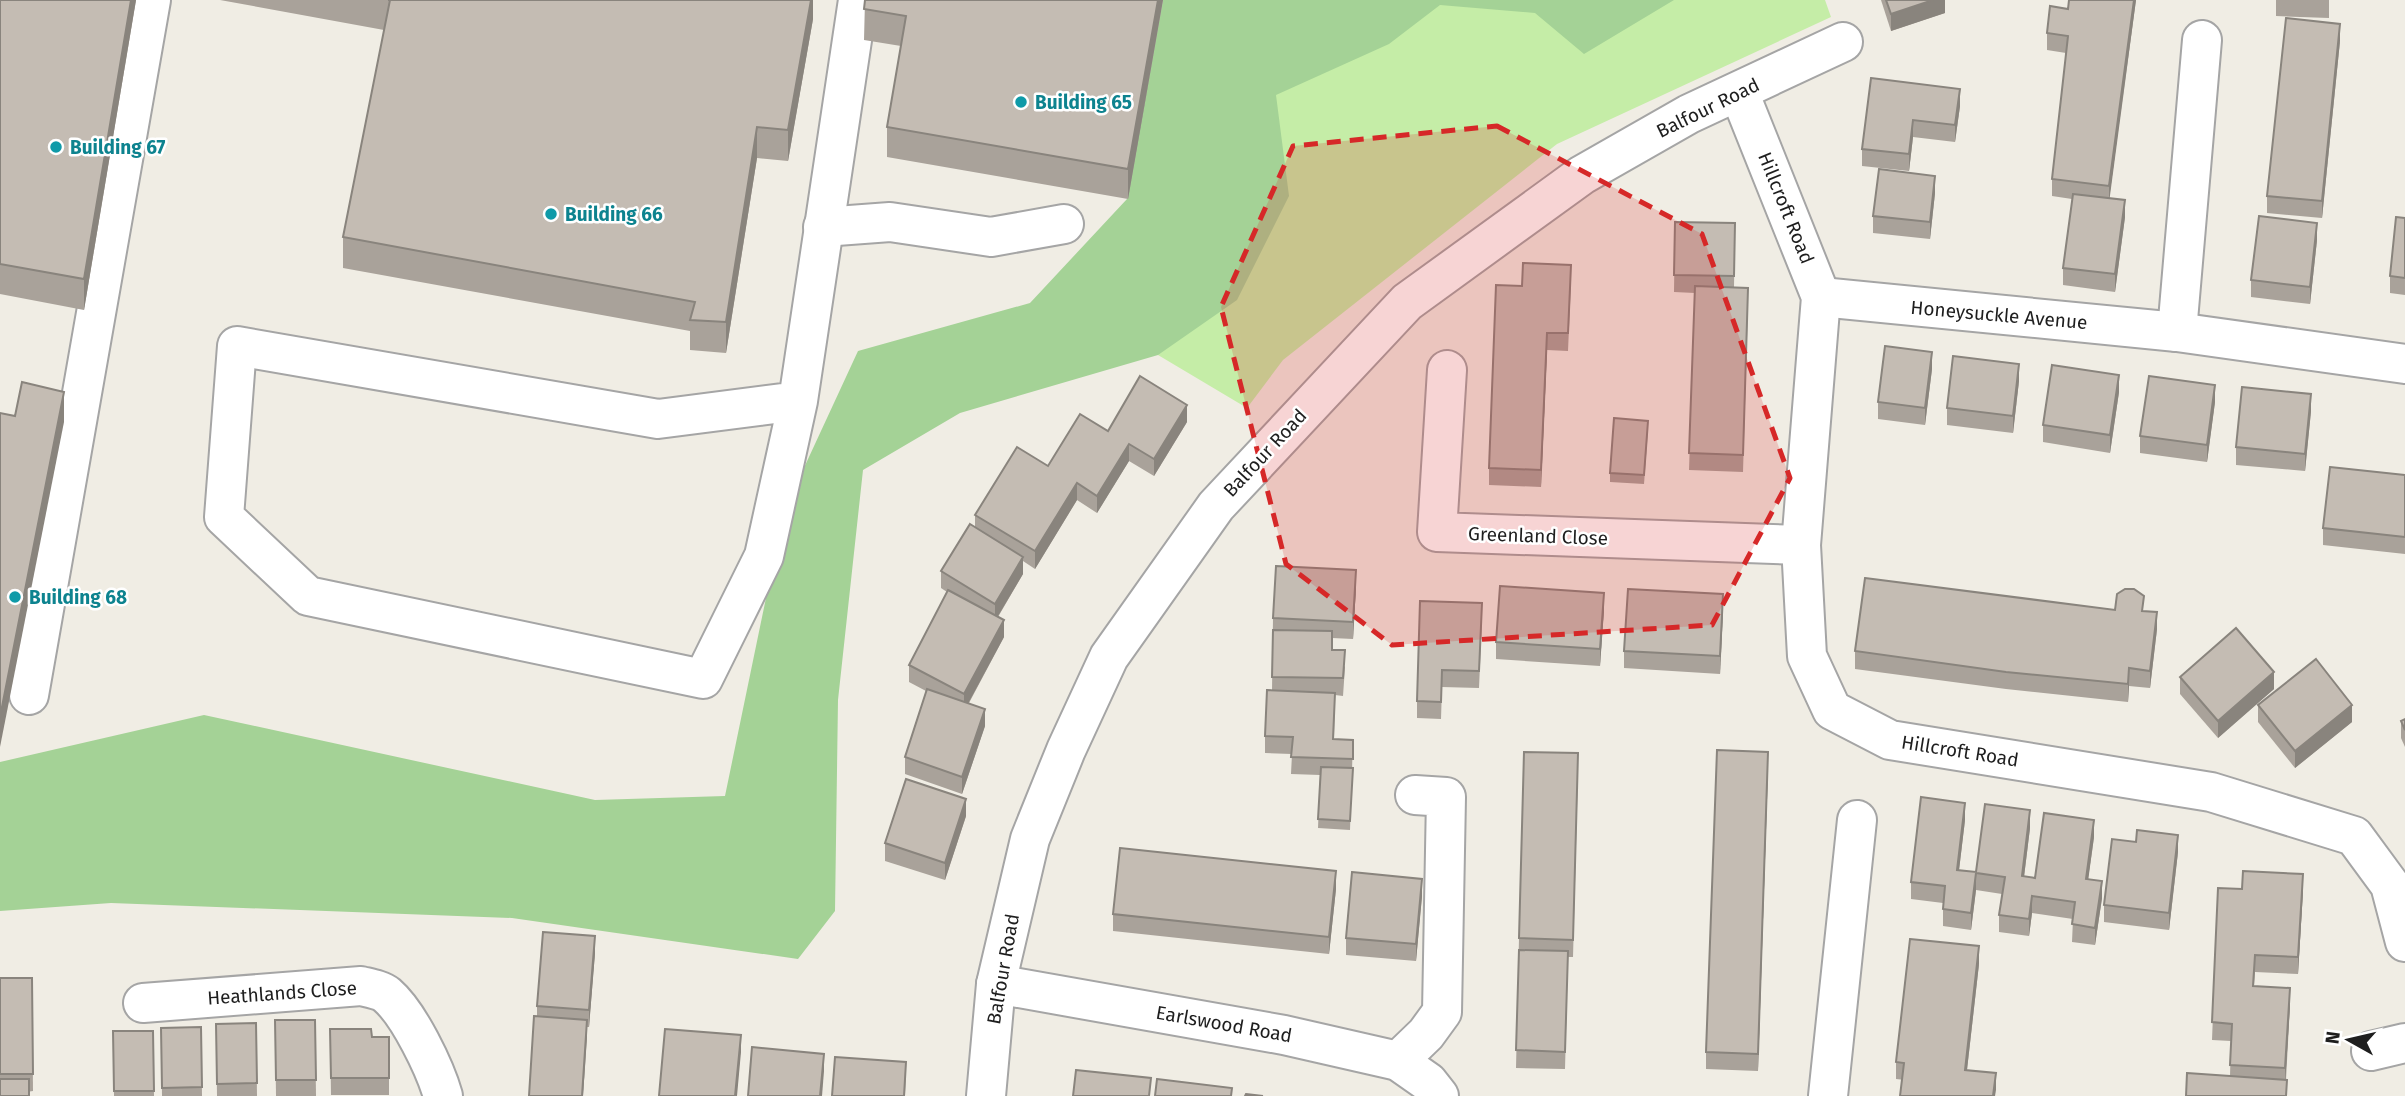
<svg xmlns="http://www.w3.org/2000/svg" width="2405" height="1096" font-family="'Fira Sans',sans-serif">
	<rect width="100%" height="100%" fill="#f0ede4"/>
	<path fill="#c5eda7" d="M1304,0H1825L1831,17L1557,144L1283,360L1247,408L1158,355L1247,12Z"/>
	<path fill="#a4d296" d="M1163,0H1674L1584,54L1535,13L1440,5L1389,44L1276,95L1289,196L1237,300L1158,355L960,413L863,470L838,700L835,911L798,959L512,918L111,903L0,911V762L204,715L595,800L725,796L784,511L858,351L1030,303L1127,199Z"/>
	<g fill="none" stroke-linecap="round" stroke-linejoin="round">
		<g stroke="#a5a5a5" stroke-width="42">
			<g id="minor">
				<path d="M1739,92L1821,297L1801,545L1807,656L1832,710L1890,740L2211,792L2354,836L2390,885L2405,942"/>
				<path d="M823,227L890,222L991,237L1064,224"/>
				<path d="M1821,297L2177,332L2405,364"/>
				<path d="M2177,332L2202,40"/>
				<path d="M1447,370L1437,532L1801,545"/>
				<path d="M798,401L658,419L237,346L224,517L308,596L703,679L764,556L798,401L858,0"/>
				<path d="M29,695L151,0"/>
				<path d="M996,984L1284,1035L1398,1061L1428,1082L1439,1096"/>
				<path d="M143,1003L361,986C369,988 381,990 387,995C409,1014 435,1068 443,1096"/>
				<path d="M2371,1051L2405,1043"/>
				<path d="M1398,1061L1426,1034L1442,1012L1446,797L1415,795"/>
				<path d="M986,1096L996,984L1030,839L1066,750L1109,657L1216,506L1407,302L1582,175L1689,114L1843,42"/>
				<path d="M1828,1096L1857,820"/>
			</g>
		</g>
		<use href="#minor" stroke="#fff" stroke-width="38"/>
	</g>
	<g fill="#a9a29a">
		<path d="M0,0H136L84,310L0,294Z"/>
		<path d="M220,0H813V19L788,161L757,158L726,353L690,350V331L343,268V237L384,30Z"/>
		<path d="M865,0H1163L1128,199L887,157V127L901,46L864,40Z"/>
		<path d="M1881,0H1945V13L1891,31Z"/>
		<path d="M2069,0H2136L2109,198L2125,217L2115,292L2063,285V268L2072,199L2052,196V179L2066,53L2047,50V33L2068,9Z"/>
		<path d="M2276,0H2329V18L2276,16Z"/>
		<path d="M2340,41L2322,218L2267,213V196Z"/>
		<path d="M1871,78L1960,106L1955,142L1913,137L1909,171L1862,166V149Z"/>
		<path d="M1935,193L1930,239L1873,233V216Z"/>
		<path d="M2405,218V295L2390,293V276Z"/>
		<path d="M1675,222L1735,223L1734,287L1748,305L1743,472L1689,470L1695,293L1674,292Z"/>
		<path d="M2317,240L2310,304L2251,297V280Z"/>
		<path d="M1571,282L1568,351L1547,350L1541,487L1489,485V468L1522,286Z"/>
		<path d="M1932,369L1925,425L1878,419V402Z"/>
		<path d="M2019,381L2013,433L1947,425V408Z"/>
		<path d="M2119,392L2110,453L2043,442V425Z"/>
		<path d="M2215,402L2207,462L2140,453V436Z"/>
		<path d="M2311,411L2305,471L2236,465V447Z"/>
		<path d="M1187,422L1154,476L1129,461L1097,513L1077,500L1035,569L1023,561V574L998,617L1004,637L969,703L985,726L962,794L905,774V757L926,691L909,682V665L947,592L941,588V571L975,528V515L1048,466Z"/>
		<path d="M1648,430L1644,484L1610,482V473Z"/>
		<path d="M2405,475V554L2323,545V528Z"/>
		<path d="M1356,587L1353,639L1332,638V650L1345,667L1343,696L1335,695L1334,739L1353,740L1350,830L1318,828L1320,775L1291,774L1292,754L1265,753V736L1272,691L1273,618Z"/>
		<path d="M1604,610L1600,666L1496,659V642Z"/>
		<path d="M1723,611L1720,674L1624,668V651Z"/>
		<path d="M2144,611L2157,629L2150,688L2129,686L2128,702L2006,689L1855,669V651Z"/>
		<path d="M1482,620L1479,688L1442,687L1441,719L1417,718V701Z"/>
		<path d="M2180,677L2274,689L2218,738L2180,694Z"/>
		<path d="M2258,705L2352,722L2295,768L2258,722Z"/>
		<path d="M2405,719V747L2401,738V721Z"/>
		<path d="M1768,769L1758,1071L1706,1069V1052Z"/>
		<path d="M1578,771L1573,957H1568L1565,1069L1516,1068L1519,938Z"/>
		<path d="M966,816L945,880L885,861V843Z"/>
		<path d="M1965,820L1959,870L1976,872L2030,828L2024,877L2035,878L2094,837L2088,879L2102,898L2095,945L2072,942L2073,919L2032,913L2029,936L1999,932V915L2002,894L1976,890L1971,930L1943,926V903L1911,899V882Z"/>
		<path d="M2178,852L2169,930L2104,922V905Z"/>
		<path d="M2218,888L2303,891L2298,974L2255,972L2254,986L2290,1005L2286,1080L2287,1096L2230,1076L2231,1041L2212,1040Z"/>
		<path d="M1336,889L1329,954L1113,931V914Z"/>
		<path d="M1422,896L1416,961L1346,955V938Z"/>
		<path d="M595,953L589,1027H587V1037L537,1016V1006Z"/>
		<path d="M1979,964L1967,1070L1996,1090L1896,1079V1062Z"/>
		<path d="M0,978H32L33,1091L0,1096Z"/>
		<path d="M275,1020H315L316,1096H276Z"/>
		<path d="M256,1023L257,1096H217L216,1024Z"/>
		<path d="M201,1027L202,1096H162L161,1028Z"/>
		<path d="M330,1029L372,1037H389V1095H331Z"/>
		<path d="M113,1031H153L154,1096H114Z"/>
	</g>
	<g fill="#89847d">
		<path d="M131,0H136L84,310V279Z"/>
		<path d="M811,0H813V19L788,161V130Z"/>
		<path d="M1158,0H1163L1128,199V169Z"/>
		<path d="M1933,0H1945V13L1891,31V14Z"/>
		<path d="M2134,0H2136L2109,203V186Z"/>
		<path d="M2340,24V41L2322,218V201Z"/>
		<path d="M1960,89V106L1955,142V125Z"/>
		<path d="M1913,120V137L1909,171V154Z"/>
		<path d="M757,127V158L726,353V322Z"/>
		<path d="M1935,176V193L1930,239V222Z"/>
		<path d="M2125,200V217L2115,292V274Z"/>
		<path d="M2317,223V240L2310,304V287Z"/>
		<path d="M1547,333V350L1541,487V470Z"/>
		<path d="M1932,352V369L1925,425V408Z"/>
		<path d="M2019,364V381L2013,433V416Z"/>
		<path d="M2119,375V392L2110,453V435Z"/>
		<path d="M2215,385V402L2207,462V445Z"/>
		<path d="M64,392V422L0,747V717Z"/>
		<path d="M2311,394V411L2305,471V454Z"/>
		<path d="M1187,405V422L1154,476V459Z"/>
		<path d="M1129,444V461L1097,513V496Z"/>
		<path d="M1077,483V500L1035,569V551Z"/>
		<path d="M1023,557V574L995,621V604Z"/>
		<path d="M1356,570V587L1353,639V622Z"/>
		<path d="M1604,593V610L1600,666V649Z"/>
		<path d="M1723,594V611L1720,674V656Z"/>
		<path d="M2157,612V629L2150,688V671Z"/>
		<path d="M1004,620V637L964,711V694Z"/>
		<path d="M2129,668V686L2128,702V684Z"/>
		<path d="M2274,672V689L2218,738V721Z"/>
		<path d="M2352,705V722L2295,768V751Z"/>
		<path d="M985,709V726L962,794V777Z"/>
		<path d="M1768,752V769L1758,1071V1054Z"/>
		<path d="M966,799V816L945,880V863Z"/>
		<path d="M1965,803V820L1957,887V870Z"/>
		<path d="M2030,810V828L2022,893V876Z"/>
		<path d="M2094,820V837L2086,896V879Z"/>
		<path d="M2178,835V852L2169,930V913Z"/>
		<path d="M1336,871V889L1329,954V937Z"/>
		<path d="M1976,873V890L1971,930V913Z"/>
		<path d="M2303,874V891L2298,974V957Z"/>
		<path d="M1422,879V896L1416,961V944Z"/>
		<path d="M2102,881V898L2095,945V928Z"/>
		<path d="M2032,896V913L2029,936V919Z"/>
		<path d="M595,936V953L589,1027V1010Z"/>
		<path d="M1979,946V964L1965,1087V1070Z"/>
		<path d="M2290,988V1005L2285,1085V1068Z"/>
		<path d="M587,1020V1037L583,1096H582Z"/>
		<path d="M741,1035V1052L737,1096H735Z"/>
		<path d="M824,1054V1071L822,1096H820Z"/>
		<path d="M906,1062L905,1096H904Z"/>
		<path d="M1996,1073V1090L1995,1096H1993Z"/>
	</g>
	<g fill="#c4bcb3" stroke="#89847d" stroke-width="2">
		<path d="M0,0H131L84,279L0,264Z"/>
		<path d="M388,0H811L788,130L757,127L726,322L690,320L695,302L343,237L390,0Z"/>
		<path d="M865,0H1158L1128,169L887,127L906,16L864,9Z"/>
		<path d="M1886,0H1933L1891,14Z"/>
		<path d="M2069,0H2134L2109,186L2052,179L2068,36L2047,33L2050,6L2068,9Z"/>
		<path d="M2286,18L2340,24L2322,201L2267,196Z"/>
		<path d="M1871,78L1960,89L1955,125L1913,120L1909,154L1862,149Z"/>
		<path d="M1879,169L1935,176L1930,222L1873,216Z"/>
		<path d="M2073,194L2125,200L2115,274L2063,268Z"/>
		<path d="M2259,216L2317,223L2310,287L2251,280Z"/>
		<path d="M2396,217L2405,218V278L2390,276Z"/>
		<path d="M1675,222L1735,223L1734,276L1674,275Z"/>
		<path d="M1523,263L1571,265L1568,333H1547L1541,470L1489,468L1496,285L1522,286Z"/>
		<path d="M1695,286L1748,288L1743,455L1689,453Z"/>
		<path d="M1885,346L1932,352L1925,408L1878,402Z"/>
		<path d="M1953,356L2019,364L2013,416L1947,408Z"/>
		<path d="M2052,365L2119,375L2110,435L2043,425Z"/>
		<path d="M1140,376L1187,405L1154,459L1129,444L1097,496L1077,483L1035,551L975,515L1017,447L1048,466L1080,414L1108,431Z"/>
		<path d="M2149,376L2215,385L2207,445L2140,436Z"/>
		<path d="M22,382L64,392L0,717V413L15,416Z"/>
		<path d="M2242,387L2311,394L2305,454L2236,447Z"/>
		<path d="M1614,418L1648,421L1644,475L1610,473Z"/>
		<path d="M2330,467L2405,475V537L2323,528Z"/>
		<path d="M970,524L1023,557L995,604L941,571Z"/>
		<path d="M1276,566L1356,570L1353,622L1273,618Z"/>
		<path d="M1865,578L2115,610L2117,594L2125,589H2134L2144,596L2142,611L2157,612L2150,671L2129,668L2128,684L2006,672L1855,651Z"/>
		<path d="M1500,586L1604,593L1600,649L1496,642Z"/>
		<path d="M1628,589L1723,594L1720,656L1624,651Z"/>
		<path d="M948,590L1004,620L964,694L909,665Z"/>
		<path d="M1420,601L1482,603L1479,671L1442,670L1441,702L1417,701Z"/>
		<path d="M2236,628L2274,672L2218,721L2180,677Z"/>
		<path d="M1273,630L1332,631V650H1345L1343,678L1272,677Z"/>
		<path d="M2316,659L2352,705L2295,751L2258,705Z"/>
		<path d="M927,689L985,709L962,777L905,757Z"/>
		<path d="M1267,690L1335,693L1333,739L1353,740V759L1291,757L1293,737L1265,736Z"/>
		<path d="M2405,719V730L2401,721Z"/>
		<path d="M1717,750L1768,752L1758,1054L1706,1052Z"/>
		<path d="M1524,752L1578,753L1573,940L1519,938Z"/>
		<path d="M1321,767L1353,768L1350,821L1318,819Z"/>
		<path d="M906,779L966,799L945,863L885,843Z"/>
		<path d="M1921,797L1965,803L1957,870L1976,872L1985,804L2030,810L2022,876L2035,878L2044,813L2094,820L2086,879L2102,881L2095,928L2072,924L2075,902L2032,896L2029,919L1999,915L2005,877L1976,873L1971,913L1943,909L1945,886L1911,882Z"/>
		<path d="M2137,830L2178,835L2169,913L2104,905L2112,839L2136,842Z"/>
		<path d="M1120,848L1336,871L1329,937L1113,914Z"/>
		<path d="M2243,871L2303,874L2298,957L2255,955L2253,986L2290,988L2285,1068L2230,1065L2232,1024L2212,1022L2218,888L2242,889Z"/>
		<path d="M1352,872L1422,879L1416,944L1346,938Z"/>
		<path d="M543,932L595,936L589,1010L537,1006Z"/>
		<path d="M1910,939L1979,946L1965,1070L1996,1073L1993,1096H1900L1904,1063L1896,1062Z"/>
		<path d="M1519,950L1568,951L1565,1052L1516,1050Z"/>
		<path d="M0,978H32L33,1074H0Z"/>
		<path d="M534,1016L587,1020L582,1096H529Z"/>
		<path d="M275,1020H315L316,1080H276Z"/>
		<path d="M256,1023L257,1083L217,1084L216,1024Z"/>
		<path d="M201,1027L202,1087L162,1088L161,1028Z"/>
		<path d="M330,1029H371L372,1037H389V1078H331Z"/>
		<path d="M665,1029L741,1035L735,1096H659Z"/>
		<path d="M113,1031H153L154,1091H114Z"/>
		<path d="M752,1047L824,1054L820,1096H748Z"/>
		<path d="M835,1057L906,1062L904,1096H832Z"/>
		<path d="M1076,1070L1151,1078L1149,1096H1073Z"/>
		<path d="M2187,1073L2287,1080L2286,1096H2186Z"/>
		<rect x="0" y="1079" width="29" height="17"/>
		<path d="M1157,1079L1232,1088L1231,1096H1155Z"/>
		<path d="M1246,1094L1263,1096H1245Z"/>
	</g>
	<path fill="#d62828" fill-opacity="0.2" stroke="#d62828" stroke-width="5" stroke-dasharray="14 9" stroke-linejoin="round" d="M1497,126L1702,234L1790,478L1712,625L1392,645L1286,564L1221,307L1293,146Z"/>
	<g fill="#0f9aa8" stroke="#fff" stroke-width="2.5">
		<circle cx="1021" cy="102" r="7"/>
		<circle cx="56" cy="147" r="7"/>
		<circle cx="551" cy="214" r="7"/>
		<circle cx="15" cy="597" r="7"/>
	</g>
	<g text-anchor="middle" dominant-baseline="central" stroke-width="5" stroke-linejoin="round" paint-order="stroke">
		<g font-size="19" font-weight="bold" fill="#0d838f" stroke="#fff" text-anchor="start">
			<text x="1035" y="102">Building 65</text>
			<text x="70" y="147">Building 67</text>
			<text x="565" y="214">Building 66</text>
			<text x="29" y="597">Building 68</text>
		</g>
		<g font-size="19" fill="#1e1e1e" stroke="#fff">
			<text transform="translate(1708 108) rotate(-26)">Balfour Road</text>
			<text transform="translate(1786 208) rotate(68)">Hillcroft Road</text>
			<text transform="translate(1999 315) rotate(5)">Honeysuckle Avenue</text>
			<text transform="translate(1265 453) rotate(-47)">Balfour Road</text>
			<text transform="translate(1538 536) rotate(2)">Greenland Close</text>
			<text transform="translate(1960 751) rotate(9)">Hillcroft Road</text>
			<text transform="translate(1003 969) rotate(-80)">Balfour Road</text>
			<text transform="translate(282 993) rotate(-4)">Heathlands Close</text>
			<text transform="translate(1224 1024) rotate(10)">Earlswood Road</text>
		</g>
	</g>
	<g transform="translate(2349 1040) rotate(278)" stroke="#ffffff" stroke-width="5" paint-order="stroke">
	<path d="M0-5L12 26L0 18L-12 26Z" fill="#1e1e1e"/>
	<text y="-10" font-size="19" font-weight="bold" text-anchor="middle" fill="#1e1e1e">N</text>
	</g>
</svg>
